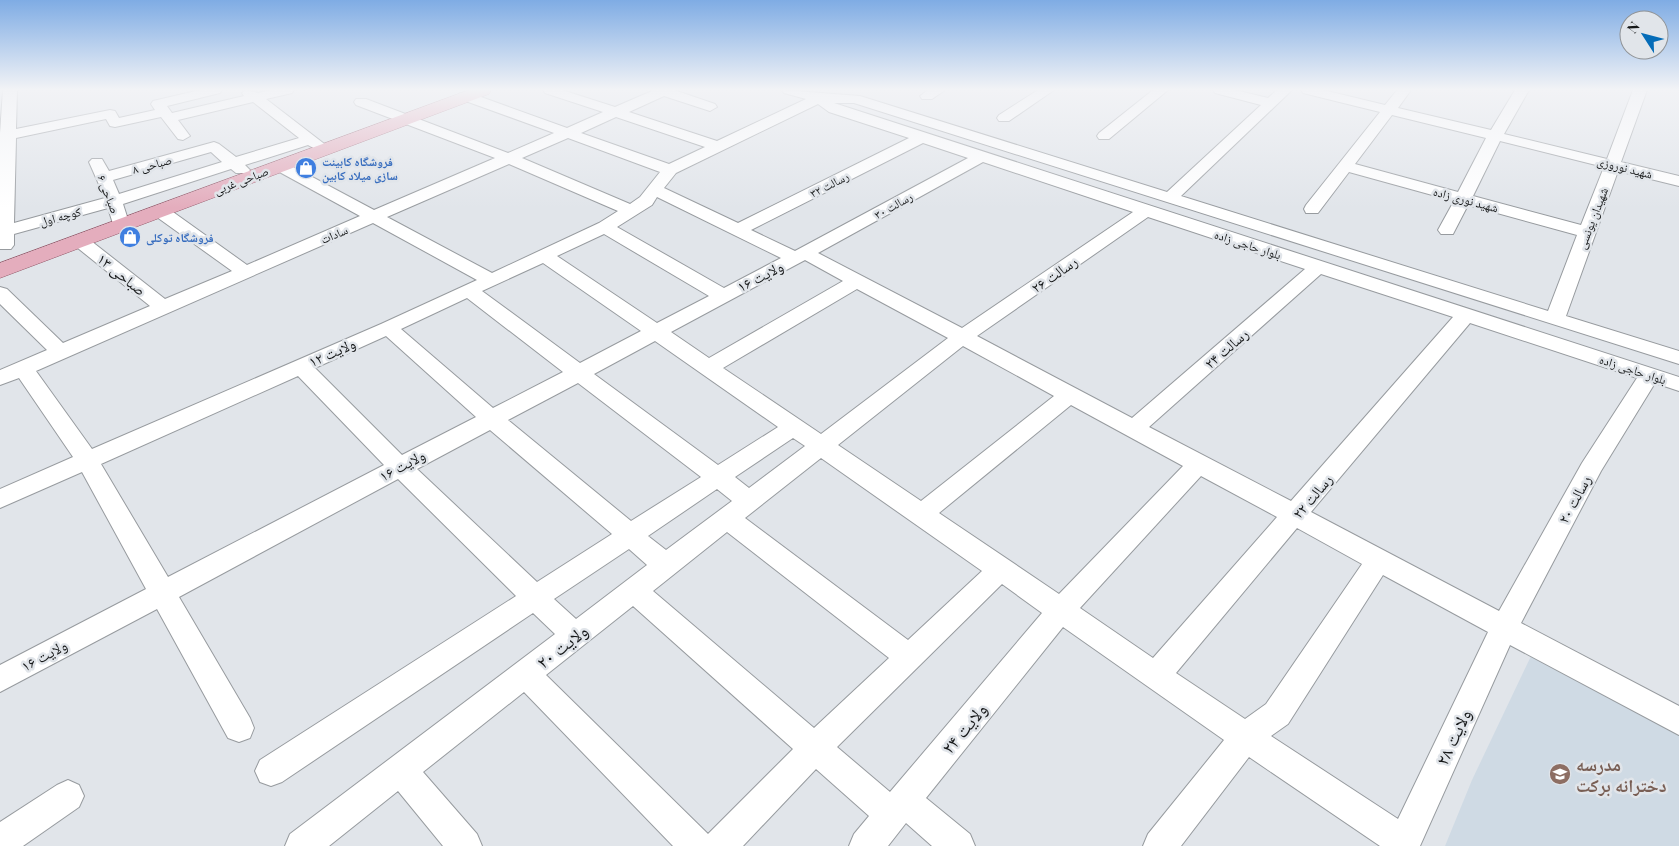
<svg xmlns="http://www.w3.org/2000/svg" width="1679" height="846" font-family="'Playfair Display','Noto Naskh Arabic',serif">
	<rect width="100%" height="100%" fill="#e1e5ea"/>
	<path fill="#cfdae4" d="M1532,654L1679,734V846H1445L1472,780Z"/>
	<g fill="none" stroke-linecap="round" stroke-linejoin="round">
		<g stroke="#979b9f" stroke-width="2">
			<g id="minor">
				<path d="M3,90H17L16,129L110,110L115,111L119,118L155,110L151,104L153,101L200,90H222L220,93L167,106L172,113L244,96L242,93L246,90L258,93L271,90H294L292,93L266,99L327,146L319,151L308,145L245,165L250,170L248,173H236L231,169L123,204L130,226L127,230H115L108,208L14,234V245L11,249H0V133ZM253,102L299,138L236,157L219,144L214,142L109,171L102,159H92L89,162L105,198L14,223L16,138L106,119L110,126L115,127L161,117L178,139L183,140L190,136L178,120ZM211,152L222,162L119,194L113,180Z"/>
				<path d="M543,90H562L615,107L652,91L651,90H674L715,104L717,107L710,111L664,96L629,112L717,141L806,99L784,93L782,90L860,96L1167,192L1261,105L1215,93L1213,90H1235L1268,98L1277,90H1292L1181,196L1548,311L1577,235L1468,205L1453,234H1441L1438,230L1454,201L1349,172L1318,213H1306L1304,209L1306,205L1380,112L1303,93L1301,90H1323L1385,105L1397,90H1411L1398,108L1491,130L1515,90H1529L1504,134L1607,159L1633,90H1647L1621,162L1679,176V186L1618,171L1566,316L1679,351V364L854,103H834L1679,377V391L1655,383L1601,471L1521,623L1679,706V735L1510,645L1420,846H1380L1249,757L1181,846H1143L1148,834L1224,740L1063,627L926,798L970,834L975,846H932L906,823L888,846H849L854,834L869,816L816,769L743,846H673L524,692L423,772L477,834L482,846H443L398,791L329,846H285L290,834L555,634L533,613L282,782L271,786L260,782L255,771L260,760L516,596L398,479L179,597L250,718L254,728L250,738L239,742L228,738L157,609L0,692V665L146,589L82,472L0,508V489L73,457L19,378L0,385V370L47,350L0,304V287L7,289L63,343L150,306L74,245L71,241L74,237H86L165,299L232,271L154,215L152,211L154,207H166L247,265L360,216L274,169L272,166L274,163H286L374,210L495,158L356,105L354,102L356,99H366L508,153L554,133L460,99L458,96L460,93H470L567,128L603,112L545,93ZM818,104L829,112L909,138L738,223L664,188L676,173ZM1392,115L1486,138L1458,192L1355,164ZM616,117L705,147L669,164L581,133ZM568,138L660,172L640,197L630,204L522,158ZM1500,141L1604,167L1581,225L1473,196ZM923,143L968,158L795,251L751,230ZM983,162L1133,212L962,328L818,253ZM509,164L618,211L599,223L492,273L387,217ZM657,197L781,258L724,288L617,227L652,205ZM1148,217L1305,269L1132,418L977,336ZM373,223L477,280L381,324L92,449L36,371ZM604,234L709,296L657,323L557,256ZM805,260L843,281L709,358L671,332ZM543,263L641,331L580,363L482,291ZM1321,274L1453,317L1291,501L1149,427ZM857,289L948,338L821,434L723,368ZM467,298L563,372L493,408L401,329ZM1470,323L1637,378L1582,463L1499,611L1311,512ZM386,336L476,417L402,455L315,368ZM655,341L778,427L718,465L594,374ZM963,346L1054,396L921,501L838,445ZM298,376L384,465L168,577L101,464ZM578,383L701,477L631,521L508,420ZM1071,405L1183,466L1059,594L939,513ZM490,430L612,534L537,582L417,469ZM793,438L805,446L749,488L735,477ZM821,458L982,571L908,640L745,518ZM1201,476L1277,517L1153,658L1080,608ZM717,489L732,501L666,550L648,536ZM1297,528L1362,564L1266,704L1245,719L1176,673ZM727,532L889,658L814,728L653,591ZM629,549L647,565L576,619L554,599ZM1383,575L1488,632L1398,819L1271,736L1288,724ZM1002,584L1042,613L890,792L837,747ZM633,606L793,749L708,834L546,675Z"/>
				<path d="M928,90H945L932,99H922L920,96Z"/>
				<path d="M1038,90H1054L1009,121H999L997,118L999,115Z"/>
				<path d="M1153,90H1168L1109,139H1099L1097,136L1099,133Z"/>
				<path d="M68,780L79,785L84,796L79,807L23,846H0V822L57,785Z"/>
			</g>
		</g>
		<g stroke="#905667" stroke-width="1">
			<path id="major" d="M469,90H491L489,94L0,278V263Z"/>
		</g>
		<use href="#minor" fill="#fff" fill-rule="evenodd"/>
		<use href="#major" fill="#e4adbd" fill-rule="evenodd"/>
	</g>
	<linearGradient id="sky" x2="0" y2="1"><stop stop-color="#7face4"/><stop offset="0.43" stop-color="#f2f3f6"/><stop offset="1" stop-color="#f2f3f6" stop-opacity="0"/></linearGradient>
	<rect width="1679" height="208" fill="url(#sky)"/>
	<defs>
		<g id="shop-disc" transform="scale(1.125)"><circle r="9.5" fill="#3f7fe0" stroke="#e1e5ea"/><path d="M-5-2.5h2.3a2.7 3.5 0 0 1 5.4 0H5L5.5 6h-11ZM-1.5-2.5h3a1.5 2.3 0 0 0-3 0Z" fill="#fff"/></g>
		<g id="school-disc" transform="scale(1.125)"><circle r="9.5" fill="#8d6e63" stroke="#e1e5ea"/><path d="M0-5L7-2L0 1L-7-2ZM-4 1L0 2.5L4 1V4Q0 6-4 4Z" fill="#fff"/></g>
	</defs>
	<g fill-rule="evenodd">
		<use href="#shop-disc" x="306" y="168"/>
		<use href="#shop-disc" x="130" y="237"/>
		<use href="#school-disc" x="1560" y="774"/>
	</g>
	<g text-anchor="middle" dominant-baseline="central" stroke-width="5" stroke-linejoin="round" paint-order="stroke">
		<g font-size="12" font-weight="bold" fill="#366cbe" stroke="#e1e5ea" text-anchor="start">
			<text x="322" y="161">فروشگاه کابینت<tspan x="322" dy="14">سازی میلاد کابین</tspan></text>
			<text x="146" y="237">فروشگاه توکلی</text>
		</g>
		<g font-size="12" fill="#161819" stroke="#e1e5ea">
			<text transform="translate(152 164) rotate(-15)">صباحی ۸</text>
			<text transform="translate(1625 167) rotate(14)">شهید نوروزی</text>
			<text transform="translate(241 180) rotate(-21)">صباحی غربی</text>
			<text transform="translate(829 184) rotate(-27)">رسالت ۳۲</text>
			<text transform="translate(109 194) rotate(69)">صباحی ۶</text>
			<text transform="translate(1466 199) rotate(15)">شهید نوری زاده</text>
			<text transform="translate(893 205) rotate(-29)">رسالت ۳۰</text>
			<text transform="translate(60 216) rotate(-15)">کوچه اول</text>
			<text transform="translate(1592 218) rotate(-69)">شهیدان یونسی</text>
			<text transform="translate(334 234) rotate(-23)">سادات</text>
			<text transform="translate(1248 244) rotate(18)">بلوار حاجی زاده</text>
			<text transform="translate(1633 369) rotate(18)">بلوار حاجی زاده</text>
		</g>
		<g font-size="15" fill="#161819" stroke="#e1e5ea">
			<text transform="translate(122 274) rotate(39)">صباحی ۱۳</text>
			<text transform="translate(1054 274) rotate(-35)">رسالت ۲۶</text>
			<text transform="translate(760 276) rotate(-27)">ولایت ۱۶</text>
			<text transform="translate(1226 348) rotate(-41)">رسالت ۲۴</text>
			<text transform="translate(332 352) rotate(-24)">ولایت ۱۲</text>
			<text transform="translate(402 465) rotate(-28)">ولایت ۱۶</text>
			<text transform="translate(1312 496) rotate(-50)">رسالت ۲۲</text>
			<text transform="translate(1574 499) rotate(-62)">رسالت ۲۰</text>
			<text transform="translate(44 655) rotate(-28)">ولایت ۱۶</text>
		</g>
		<g font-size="18" fill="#161819" stroke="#e1e5ea">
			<text transform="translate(562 646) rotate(-38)">ولایت ۲۰</text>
			<text transform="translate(964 728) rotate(-50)">ولایت ۲۴</text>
			<text transform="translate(1453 737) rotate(-65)">ولایت ۲۸</text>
		</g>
		<g font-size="18" font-weight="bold" fill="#785e54" stroke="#e1e5ea" text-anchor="start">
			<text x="1576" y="764">مدرسه<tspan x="1576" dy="21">دخترانه برکت</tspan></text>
		</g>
	</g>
	<g transform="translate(1644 35) rotate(306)"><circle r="24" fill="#e1e5ea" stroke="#909396"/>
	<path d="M0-4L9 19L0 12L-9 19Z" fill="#056cb8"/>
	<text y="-8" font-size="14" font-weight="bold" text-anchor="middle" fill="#161819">N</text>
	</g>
</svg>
